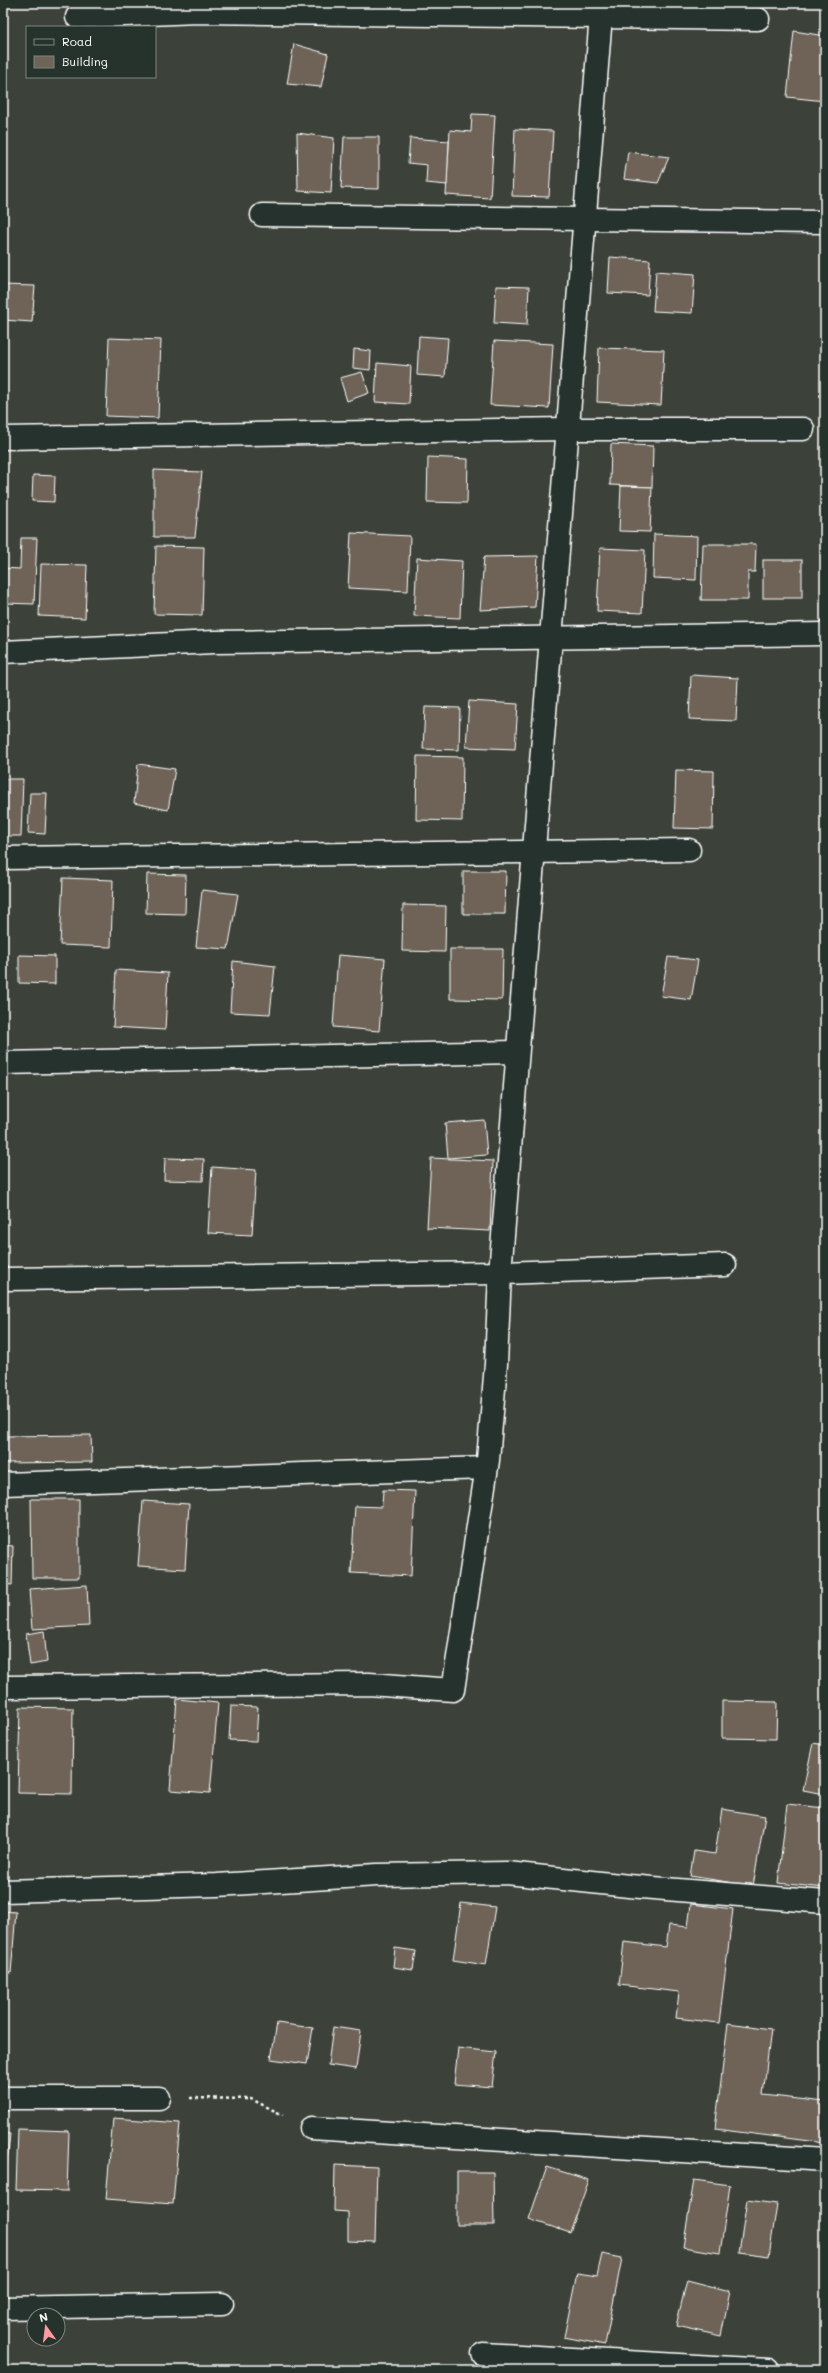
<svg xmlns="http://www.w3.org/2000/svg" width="828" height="2373" font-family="Mali,sans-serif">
	<rect width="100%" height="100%" fill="#3c423a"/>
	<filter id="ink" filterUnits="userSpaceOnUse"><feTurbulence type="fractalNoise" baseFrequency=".025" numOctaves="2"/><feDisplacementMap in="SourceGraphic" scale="8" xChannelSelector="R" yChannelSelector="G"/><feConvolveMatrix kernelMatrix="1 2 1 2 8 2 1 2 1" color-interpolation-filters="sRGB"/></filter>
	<g filter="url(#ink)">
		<g fill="#6e6457" stroke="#fff">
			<path d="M794,31L825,36V101L787,97Z"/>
			<path d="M294,44L328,54L321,87L287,84Z"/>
			<path d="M472,114L495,115L490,198L446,195L450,130L471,132Z"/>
			<path d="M515,129L553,131L549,197L512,196Z"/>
			<path d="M297,133L334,138L331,193L298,191Z"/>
			<path d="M344,137H379V189L341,188Z"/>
			<path d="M410,138L449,141L447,185L426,183L427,165L408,163Z"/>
			<path d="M628,152L669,157L658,183L624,179Z"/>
			<path d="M610,257L650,260L648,295L608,293Z"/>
			<path d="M656,271L695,274L692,313L653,311Z"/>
			<path d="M3,285L35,286L32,322L3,320Z"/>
			<path d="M496,286L529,287L527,325L494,323Z"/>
			<path d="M419,336L448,338L445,377L417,375Z"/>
			<path d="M109,338L161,340L158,418L106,416Z"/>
			<path d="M494,341L553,344L549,408L490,405Z"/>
			<path d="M599,348L664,350L661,405L597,402Z"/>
			<path d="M354,349L371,351L370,370L353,368Z"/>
			<path d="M377,363L411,366L409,404L375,402Z"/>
			<path d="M362,372L369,393L347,401L340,378Z"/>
			<path d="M611,444L653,446L652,487L610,485Z"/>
			<path d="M428,457L468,459L467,503L427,502Z"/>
			<path d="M154,470L202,472L195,537H154Z"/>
			<path d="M33,475L55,476L54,502L32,501Z"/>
			<path d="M621,486L652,487L650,532L619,531Z"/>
			<path d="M351,533L410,536L408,591L348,588Z"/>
			<path d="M654,534L697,536L696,580L653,578Z"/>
			<path d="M21,538H37L34,604L3,603V568L20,569Z"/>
			<path d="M703,544H756L755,572H748V600H701Z"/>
			<path d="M156,546L204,547L202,615L154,614Z"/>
			<path d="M600,548L645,550L642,613L597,611Z"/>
			<path d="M538,556L535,607L480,610L484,557Z"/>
			<path d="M417,558L462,561L460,618L414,616Z"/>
			<rect x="763" y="560" width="39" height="38"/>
			<path d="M41,564L87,565L85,618L39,616Z"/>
			<path d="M691,675L738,678L736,721L689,719Z"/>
			<path d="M469,701L518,704L515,749L466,747Z"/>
			<path d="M425,707L460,708L459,750L423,749Z"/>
			<path d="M417,756L463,757L462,821L416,820Z"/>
			<path d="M138,764L175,769L168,810L134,803Z"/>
			<path d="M676,770L714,771L713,829L674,828Z"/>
			<path d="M3,779H23L21,836H3Z"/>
			<path d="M30,793H47L45,834L28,833Z"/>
			<path d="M463,871H506L505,914H463Z"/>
			<path d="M147,874L186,875L185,914L146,913Z"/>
			<path d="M63,878L113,880L111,947L60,945Z"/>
			<path d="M202,890L238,894L228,949L196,947Z"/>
			<path d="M403,905L446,906L445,952L402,951Z"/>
			<path d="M450,949H503L502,1000L450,999Z"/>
			<path d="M19,955L55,956V984L19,983Z"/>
			<path d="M338,955L385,959L379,1031L333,1027Z"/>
			<path d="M668,957L698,960L691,1000L661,996Z"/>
			<path d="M233,961L275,966L270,1014L230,1012Z"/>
			<path d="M116,970L168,973L165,1030L113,1027Z"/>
			<path d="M484,1120L487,1155L448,1158L445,1123Z"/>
			<path d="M165,1158L204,1159L203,1181L164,1180Z"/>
			<path d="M431,1158L493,1161L490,1231L427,1228Z"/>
			<path d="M212,1167L256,1170L252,1235L208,1233Z"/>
			<path d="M91,1435L92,1462L3,1463V1436Z"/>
			<path d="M383,1490L415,1491L411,1576L351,1573L355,1506L382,1507Z"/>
			<path d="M31,1499H79V1578H32Z"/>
			<path d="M143,1501L189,1504L185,1569L138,1566Z"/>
			<path d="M3,1545L13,1546L12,1585L3,1584Z"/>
			<path d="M87,1585L89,1626L32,1629L29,1589Z"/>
			<path d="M44,1631L47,1662L30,1665L26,1634Z"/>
			<path d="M177,1699L218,1703L210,1793L170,1790Z"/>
			<path d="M722,1701L777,1702L776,1739L722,1738Z"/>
			<path d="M231,1706L258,1707L256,1741L229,1740Z"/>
			<path d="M20,1707L73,1708L72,1794L18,1793Z"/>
			<path d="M813,1743L825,1745V1794L803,1790Z"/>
			<path d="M787,1804L825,1808V1888L778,1883Z"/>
			<path d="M722,1809L765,1816L753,1886L690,1876L694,1851L715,1854Z"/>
			<path d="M461,1903L495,1907L486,1965L453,1960Z"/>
			<path d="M691,1904L733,1909L719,2023L676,2018L679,1992L619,1985L624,1942L666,1947L669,1925L688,1927Z"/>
			<path d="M3,1911L16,1912L11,1973L3,1972Z"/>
			<path d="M395,1948L416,1951L413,1970L393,1967Z"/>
			<path d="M277,2023L313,2028L307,2064L271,2059Z"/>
			<path d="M728,2023L771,2029L763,2095L825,2102V2143L715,2129Z"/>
			<path d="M333,2027L361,2031L356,2069L328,2065Z"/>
			<path d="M458,2048L496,2052L492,2087L454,2084Z"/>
			<path d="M113,2118L180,2123L173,2204L106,2199Z"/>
			<path d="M18,2129L69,2131L67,2191L16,2190Z"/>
			<path d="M3,2133L10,2134L3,2201Z"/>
			<path d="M335,2165L377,2167L375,2242L348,2241V2212L334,2211Z"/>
			<path d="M547,2167L589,2180L570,2233L529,2219Z"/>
			<path d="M457,2172H493L494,2225H457Z"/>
			<path d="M694,2180L730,2185L720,2253L683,2247Z"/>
			<path d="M747,2200L777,2204L769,2256L739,2252Z"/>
			<path d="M602,2254L622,2258L605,2345L564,2337L577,2273L597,2276Z"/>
			<path d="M687,2280L730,2291L721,2336L676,2326Z"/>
		</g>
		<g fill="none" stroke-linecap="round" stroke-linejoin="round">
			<g stroke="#fff" stroke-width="25">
				<g id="minor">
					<path d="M77,17L197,12L758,19"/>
					<path d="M262,215L825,222"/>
					<path d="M3,438L567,429H803"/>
					<path d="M3,652L214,642L825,634"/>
					<path d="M3,858L689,850"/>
					<path d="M3,1063L517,1052"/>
					<path d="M3,1279L500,1273L725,1265"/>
					<path d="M3,1484L486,1468"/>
					<path d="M3,1687L369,1684L453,1690L488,1460L496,1364L500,1273L602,3"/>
					<path d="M3,1891L217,1885L377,1875L507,1873L629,1886L825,1902"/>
					<path d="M3,2098H159"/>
					<path d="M311,2128L825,2160"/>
					<path d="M3,2308L222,2304"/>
					<path d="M483,2354L768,2370"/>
				</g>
			</g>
			<path stroke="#fff" stroke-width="2.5" stroke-dasharray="3 3" stroke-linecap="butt" d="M190,2098L251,2099L283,2115"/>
			<use href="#minor" stroke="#26332d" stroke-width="22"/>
		</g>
	</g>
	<rect width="828" height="2373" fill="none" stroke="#26332d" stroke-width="16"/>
	<rect x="8" y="8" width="812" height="2357" fill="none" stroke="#fff" stroke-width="1.5" filter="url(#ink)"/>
	<rect x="26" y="26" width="130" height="52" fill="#26332d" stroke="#7d8581"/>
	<rect x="34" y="39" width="20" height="6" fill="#26332d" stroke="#7d8581"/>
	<text x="62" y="46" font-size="12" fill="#ffffff">Road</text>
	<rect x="34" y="56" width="20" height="12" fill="#6e6457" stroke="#7d8581"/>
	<text x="62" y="66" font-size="12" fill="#ffffff">Building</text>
	<g transform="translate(46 2327) rotate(346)"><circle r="19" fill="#26332d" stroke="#7d8581"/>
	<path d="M0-3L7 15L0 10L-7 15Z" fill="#ff9aa2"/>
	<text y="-6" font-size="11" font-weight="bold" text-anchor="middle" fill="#ffffff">N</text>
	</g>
</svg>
